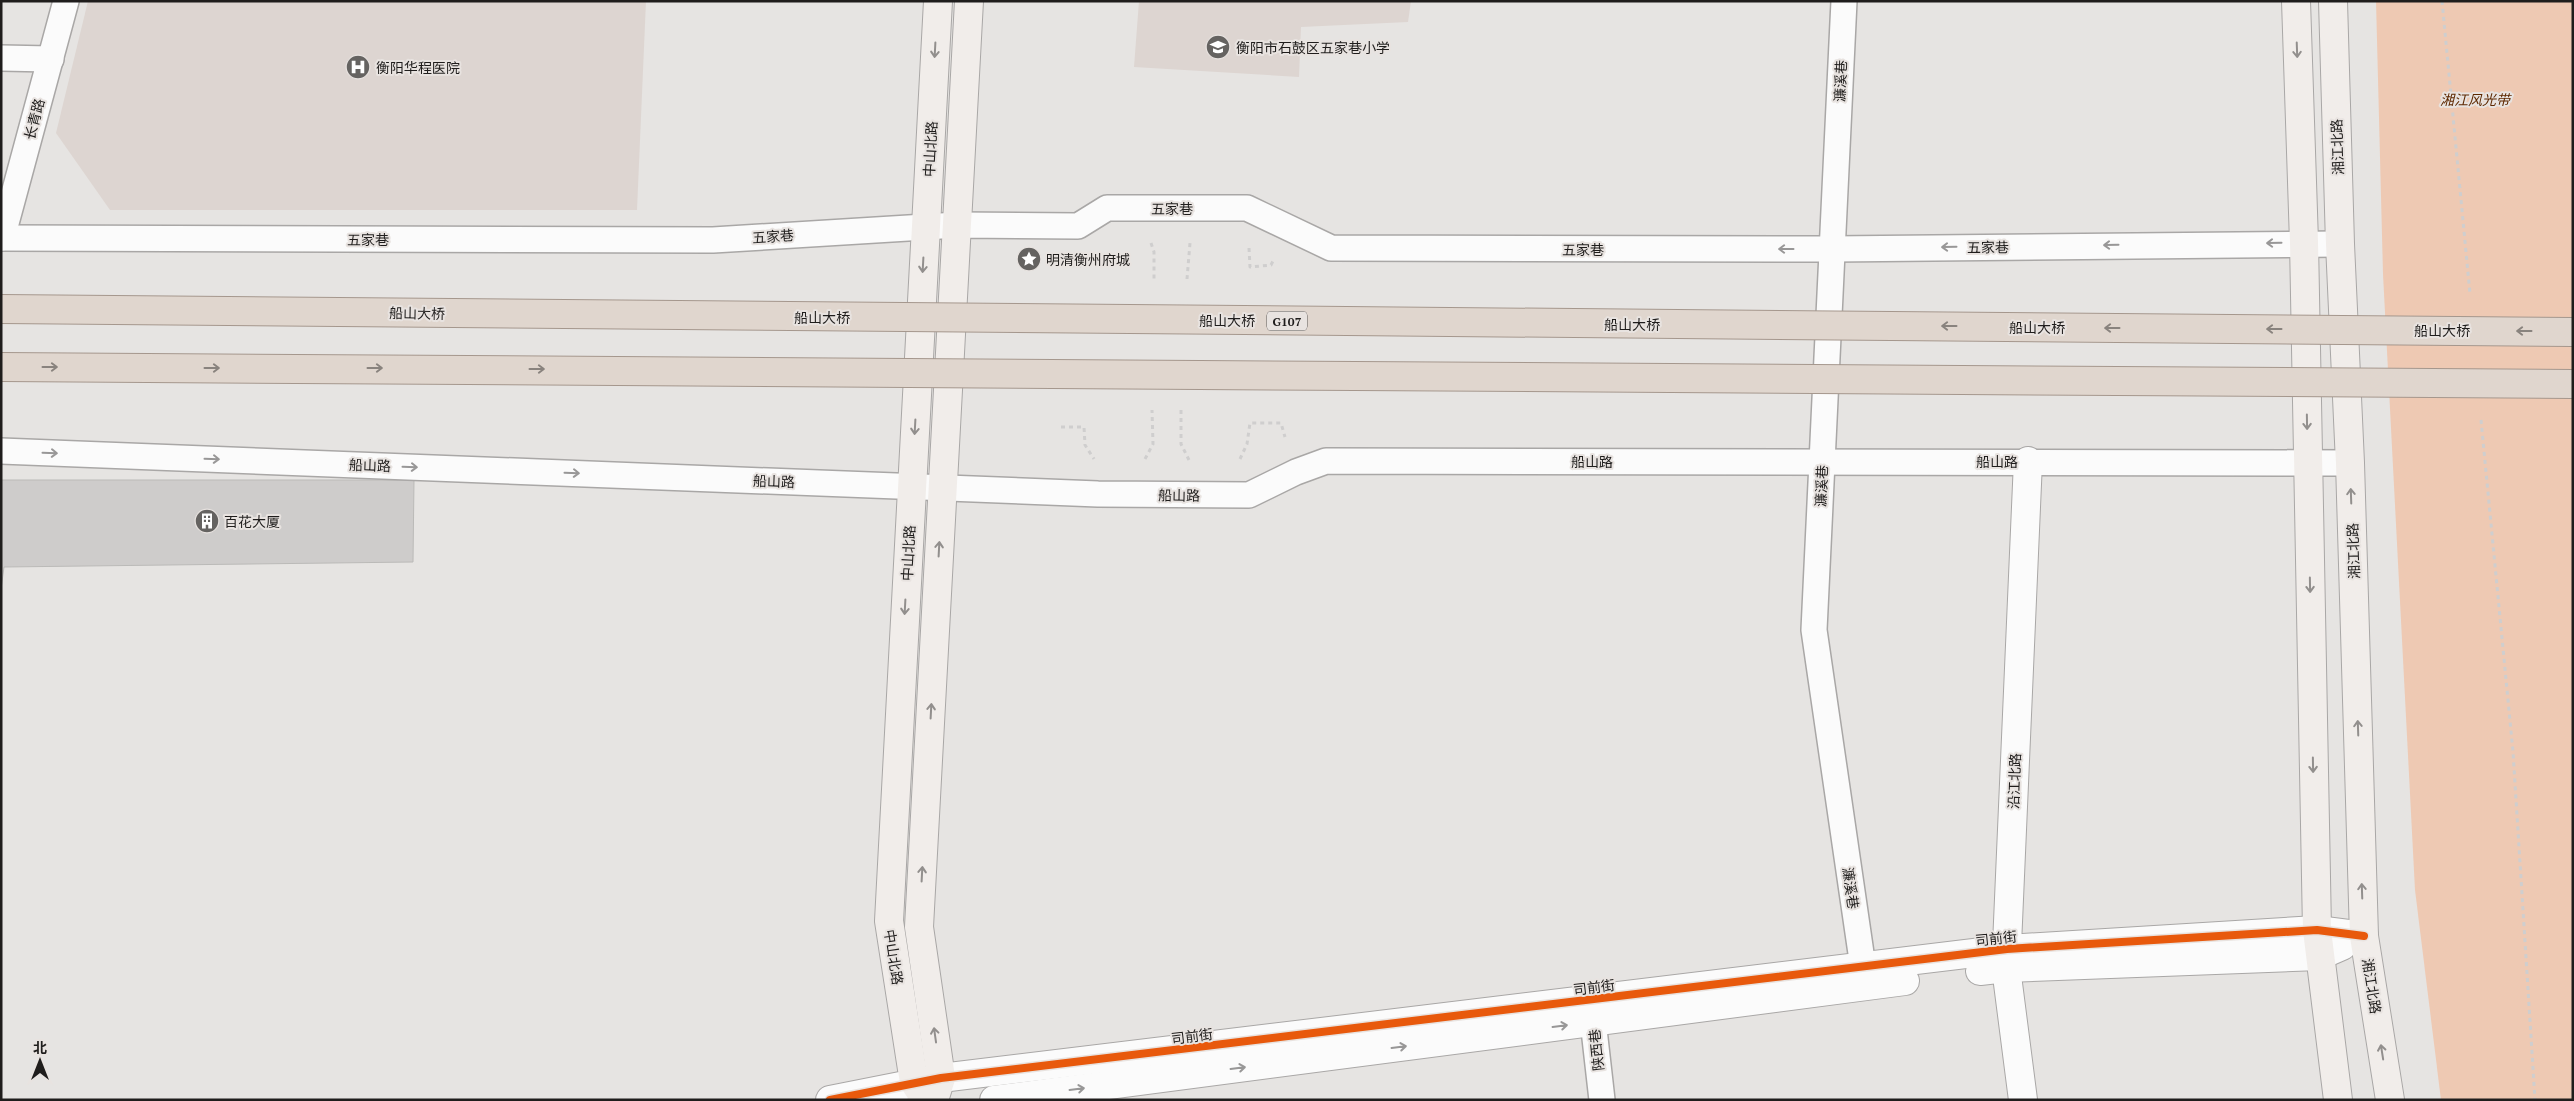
<svg xmlns="http://www.w3.org/2000/svg" width="2574" height="1101" font-family="'PT Serif','Noto Sans SC',serif">
	<rect width="100%" height="100%" fill="#e6e4e2"/>
	<g fill="#ddd5d1">
		<path d="M88,1H646L637,210H110L56,133Z"/>
		<path d="M1139,1H1411L1408,22L1301,27L1299,77L1134,67Z"/>
	</g>
	<path fill="#eec9b3" d="M2376,1H2573V1100H2441L2415,890L2383,274Z"/>
	<path fill="#cecccb" stroke="#bbbab8" d="M1,480H414L413,562L4,567L1,589Z"/>
	<g fill="none" stroke-linecap="round" stroke-linejoin="round">
		<g stroke="#a9a7a6" stroke-width="28">
			<g id="service">
				<path d="M1844,1L1814,630L1863,967"/>
				<path d="M1,58L51,59"/>
				<path d="M1,238L713,240L957,225L1078,226L1107,208H1247L1331,248L1832,249L2340,244"/>
				<path d="M2,238L66,1"/>
				<path d="M1,451L1098,494L1249,495L1296,472L1326,461L2350,463"/>
				<path d="M1591,1003L1602,1100"/>
			</g>
		</g>
		<g stroke="#a9a7a6" stroke-width="30">
			<path id="minor" d="M2023,1100L2006,968L2028,461"/>
		</g>
		<g stroke="#a9a7a6" stroke-width="30">
			<g id="tertiary">
				<path d="M1980,971L2006,968L2319,956L2342,946"/>
				<path d="M830,1100L941,1078L2007,949L2317,930L2364,936"/>
				<path d="M994,1100L1905,981"/>
			</g>
		</g>
		<g stroke="#a9a7a6" stroke-width="30">
			<g id="secondary">
				<path d="M2296,1L2304,242L2317,930L2338,1100"/>
				<path d="M2333,1L2340,244L2350,463L2364,936L2390,1100"/>
				<path d="M926,1100L914,1082L889,921L938,1"/>
				<path d="M934,1100L941,1078L919,927L969,1"/>
			</g>
		</g>
		<g stroke="#cfcece" stroke-width="3" stroke-dasharray="4 4" stroke-linecap="butt">
			<path d="M2442,1L2470,294"/>
			<path d="M1151,243L1154,252V279"/>
			<path d="M1249,248L1250,267L1271,265L1274,259"/>
			<path d="M1056,265L1080,266L1082,261"/>
			<path d="M1187,279L1190,243"/>
			<path d="M1181,410V444L1189,460"/>
			<path d="M2481,420L2513,752L2535,1100"/>
			<path d="M1061,427H1084L1085,445L1094,459"/>
			<path d="M1145,459L1153,444L1152,410"/>
			<path d="M1240,459L1247,444L1250,423H1281L1285,437"/>
		</g>
		<use href="#service" stroke="#fbfbfb" stroke-width="25"/>
		<use href="#minor" stroke="#fbfbfb" stroke-width="28"/>
		<use href="#tertiary" stroke="#fbfbfb" stroke-width="28"/>
		<use href="#secondary" stroke="#f1edea" stroke-width="28"/>
		<g stroke="#a5978d" stroke-width="30" stroke-linecap="butt">
			<g id="trunk-bridge">
				<path d="M1,309L2573,332"/>
				<path d="M1,367L2573,384"/>
			</g>
		</g>
		<use href="#trunk-bridge" stroke="#e0d6ce" stroke-width="28"/>
		<g stroke="#e8e3e0" stroke-width="11">
			<path id="cycleway" d="M830,1100L941,1078L2007,949L2317,930L2364,936"/>
		</g>
		<use href="#cycleway" stroke="#e8590c" stroke-width="8"/>
	</g>
	<defs><path id="oneway-shaft" d="M-6 0H5M1.5-3L5.5 0L1.5 3" fill="none" stroke-width="1.6" stroke-linecap="round" stroke-linejoin="round" transform="scale(1.25)"/></defs>
	<g stroke="#928f8d">
		<use href="#oneway-shaft" transform="translate(935 50) rotate(93)"/>
		<use href="#oneway-shaft" transform="translate(2297 50) rotate(88)"/>
		<use href="#oneway-shaft" transform="translate(923 265) rotate(93)"/>
		<use href="#oneway-shaft" transform="translate(2307 422) rotate(89)"/>
		<use href="#oneway-shaft" transform="translate(915 427) rotate(93)"/>
		<use href="#oneway-shaft" transform="translate(2351 496) rotate(-92)"/>
		<use href="#oneway-shaft" transform="translate(939 549) rotate(-87)"/>
		<use href="#oneway-shaft" transform="translate(2310 585) rotate(89)"/>
		<use href="#oneway-shaft" transform="translate(905 607) rotate(93)"/>
		<use href="#oneway-shaft" transform="translate(931 711) rotate(-87)"/>
		<use href="#oneway-shaft" transform="translate(2358 728) rotate(-92)"/>
		<use href="#oneway-shaft" transform="translate(2313 765) rotate(89)"/>
		<use href="#oneway-shaft" transform="translate(922 874) rotate(-87)"/>
		<use href="#oneway-shaft" transform="translate(2362 891) rotate(-92)"/>
		<use href="#oneway-shaft" transform="translate(935 1035) rotate(-98)"/>
		<use href="#oneway-shaft" transform="translate(2382 1052) rotate(-99)"/>
	</g>
	<g stroke="#989797">
		<use href="#oneway-shaft" transform="translate(2274 243) rotate(179)"/>
		<use href="#oneway-shaft" transform="translate(2111 245) rotate(179)"/>
		<use href="#oneway-shaft" transform="translate(1949 247) rotate(179)"/>
		<use href="#oneway-shaft" transform="translate(1786 249) rotate(-180)"/>
		<use href="#oneway-shaft" transform="translate(50 453) rotate(2)"/>
		<use href="#oneway-shaft" transform="translate(212 459) rotate(2)"/>
		<use href="#oneway-shaft" transform="translate(410 467) rotate(2)"/>
		<use href="#oneway-shaft" transform="translate(572 473) rotate(2)"/>
		<use href="#oneway-shaft" transform="translate(1560 1026) rotate(-7)"/>
		<use href="#oneway-shaft" transform="translate(1399 1047) rotate(-7)"/>
		<use href="#oneway-shaft" transform="translate(1238 1068) rotate(-7)"/>
		<use href="#oneway-shaft" transform="translate(1077 1089) rotate(-7)"/>
	</g>
	<g stroke="#89837e">
		<use href="#oneway-shaft" transform="translate(1949 326) rotate(-180)"/>
		<use href="#oneway-shaft" transform="translate(2112 328) rotate(-180)"/>
		<use href="#oneway-shaft" transform="translate(2274 329) rotate(-180)"/>
		<use href="#oneway-shaft" transform="translate(2524 331) rotate(-180)"/>
		<use href="#oneway-shaft" transform="translate(50 367)"/>
		<use href="#oneway-shaft" transform="translate(212 368)"/>
		<use href="#oneway-shaft" transform="translate(375 368)"/>
		<use href="#oneway-shaft" transform="translate(537 369)"/>
	</g>
	<defs>
		<g id="school-disc" transform="scale(1.25)"><circle r="9.5" fill="#656361" stroke="#e8e3e0"/><path d="M0-5L7-2L0 1L-7-2ZM-4 1L0 2.5L4 1V4Q0 6-4 4Z" fill="#fff"/></g>
		<g id="hospital-disc" transform="scale(1.25)"><circle r="9.5" fill="#656361" stroke="#e8e3e0"/><path d="M-5-5h3v3.5h4V-5h3V5h-3V1.5h-4V5h-3Z" fill="#fff"/></g>
		<g id="sight-disc" transform="scale(1.25)"><circle r="9.5" fill="#656361" stroke="#e8e3e0"/><path d="M0-6L1.8-2.2L6-1.7L2.9 1.2L3.7 5.4L0 3.3L-3.7 5.4L-2.9 1.2L-6-1.7L-1.8-2.2Z" fill="#fff"/></g>
		<g id="building-disc" transform="scale(1.25)"><circle r="9.5" fill="#656361" stroke="#e8e3e0"/><path d="M-4-6H4V6H1V3H-1V6H-4ZM-2.5-4.3h1.7v1.8h-1.7ZM.8-4.3h1.7v1.8H.8ZM-2.5-1h1.7V.8h-1.7ZM.8-1h1.7V.8H.8Z" fill="#fff"/></g>
	</defs>
	<g fill-rule="evenodd">
		<use href="#school-disc" x="1218" y="47"/>
		<use href="#hospital-disc" x="358" y="67"/>
		<use href="#sight-disc" x="1029" y="259"/>
		<use href="#building-disc" x="207" y="521"/>
	</g>
	<g text-anchor="middle" dominant-baseline="central" stroke-width="4" stroke-linejoin="round" paint-order="stroke">
		<rect fill="#e8e3e0" stroke="#5b5857" stroke-width="1" x="1267" y="311.5" width="40" height="19" rx="4"/>
		<g font-size="12" font-weight="bold" fill="#1f1d1c">
			<text x="1287" y="321">G107</text>
		</g>
		<g font-size="14" fill="#1f1d1c" stroke="#e8e3e0" text-anchor="start">
			<text x="1236" y="47">衡阳市石鼓区五家巷小学</text>
			<text x="376" y="67">衡阳华程医院</text>
			<text x="1046" y="259">明清衡州府城</text>
			<text x="224" y="521">百花大厦</text>
		</g>
		<g font-size="14" fill="#1f1d1c" stroke="#e8e3e0">
			<text transform="translate(1840 81) rotate(-87)">濂溪巷</text>
			<text transform="translate(34 119) rotate(-75)">长青路</text>
			<text transform="translate(2337 147) rotate(-92)">湘江北路</text>
			<text transform="translate(930 149) rotate(-87)">中山北路</text>
			<text x="1172" y="208">五家巷</text>
			<text transform="translate(773 236) rotate(-4)">五家巷</text>
			<text x="368" y="239">五家巷</text>
			<text transform="translate(1988 247) rotate(-1)">五家巷</text>
			<text x="1583" y="249">五家巷</text>
			<text transform="translate(417 313) rotate(1)">船山大桥</text>
			<text x="822" y="317">船山大桥</text>
			<text x="1227" y="320">船山大桥</text>
			<text x="1632" y="324">船山大桥</text>
			<text x="2037" y="327">船山大桥</text>
			<text x="2442" y="330">船山大桥</text>
			<text x="1592" y="461">船山路</text>
			<text x="1997" y="461">船山路</text>
			<text transform="translate(370 465) rotate(2)">船山路</text>
			<text transform="translate(774 481) rotate(2)">船山路</text>
			<text transform="translate(1821 486) rotate(-87)">濂溪巷</text>
			<text transform="translate(1179 495) rotate(1)">船山路</text>
			<text transform="translate(2353 551) rotate(-92)">湘江北路</text>
			<text transform="translate(908 553) rotate(-87)">中山北路</text>
			<text transform="translate(2014 781) rotate(-88)">沿江北路</text>
			<text transform="translate(1851 888) rotate(82)">濂溪巷</text>
			<text transform="translate(1996 938) rotate(-6)">司前街</text>
			<text transform="translate(894 957) rotate(81)">中山北路</text>
			<text transform="translate(2372 986) rotate(81)">湘江北路</text>
			<text transform="translate(1594 987) rotate(-7)">司前街</text>
			<text transform="translate(1192 1036) rotate(-7)">司前街</text>
			<text transform="translate(1596 1050) rotate(-96)">陕西巷</text>
		</g>
		<g font-size="14" font-style="italic" fill="#5e2800" stroke="#e8e3e0">
			<text x="2475" y="99">湘江风光带</text>
		</g>
	</g>
	<rect width="2574" height="1101" fill="none" stroke="#1f1d1c" stroke-width="5"/>
	<g transform="translate(40 1061)" stroke="#e8e3e0" stroke-width="4" paint-order="stroke">
	<path d="M0-4L9 19L0 12L-9 19Z" fill="#1f1d1c"/>
	<text y="-8" font-size="14" font-weight="bold" text-anchor="middle" fill="#1f1d1c">北</text>
	</g>
</svg>
